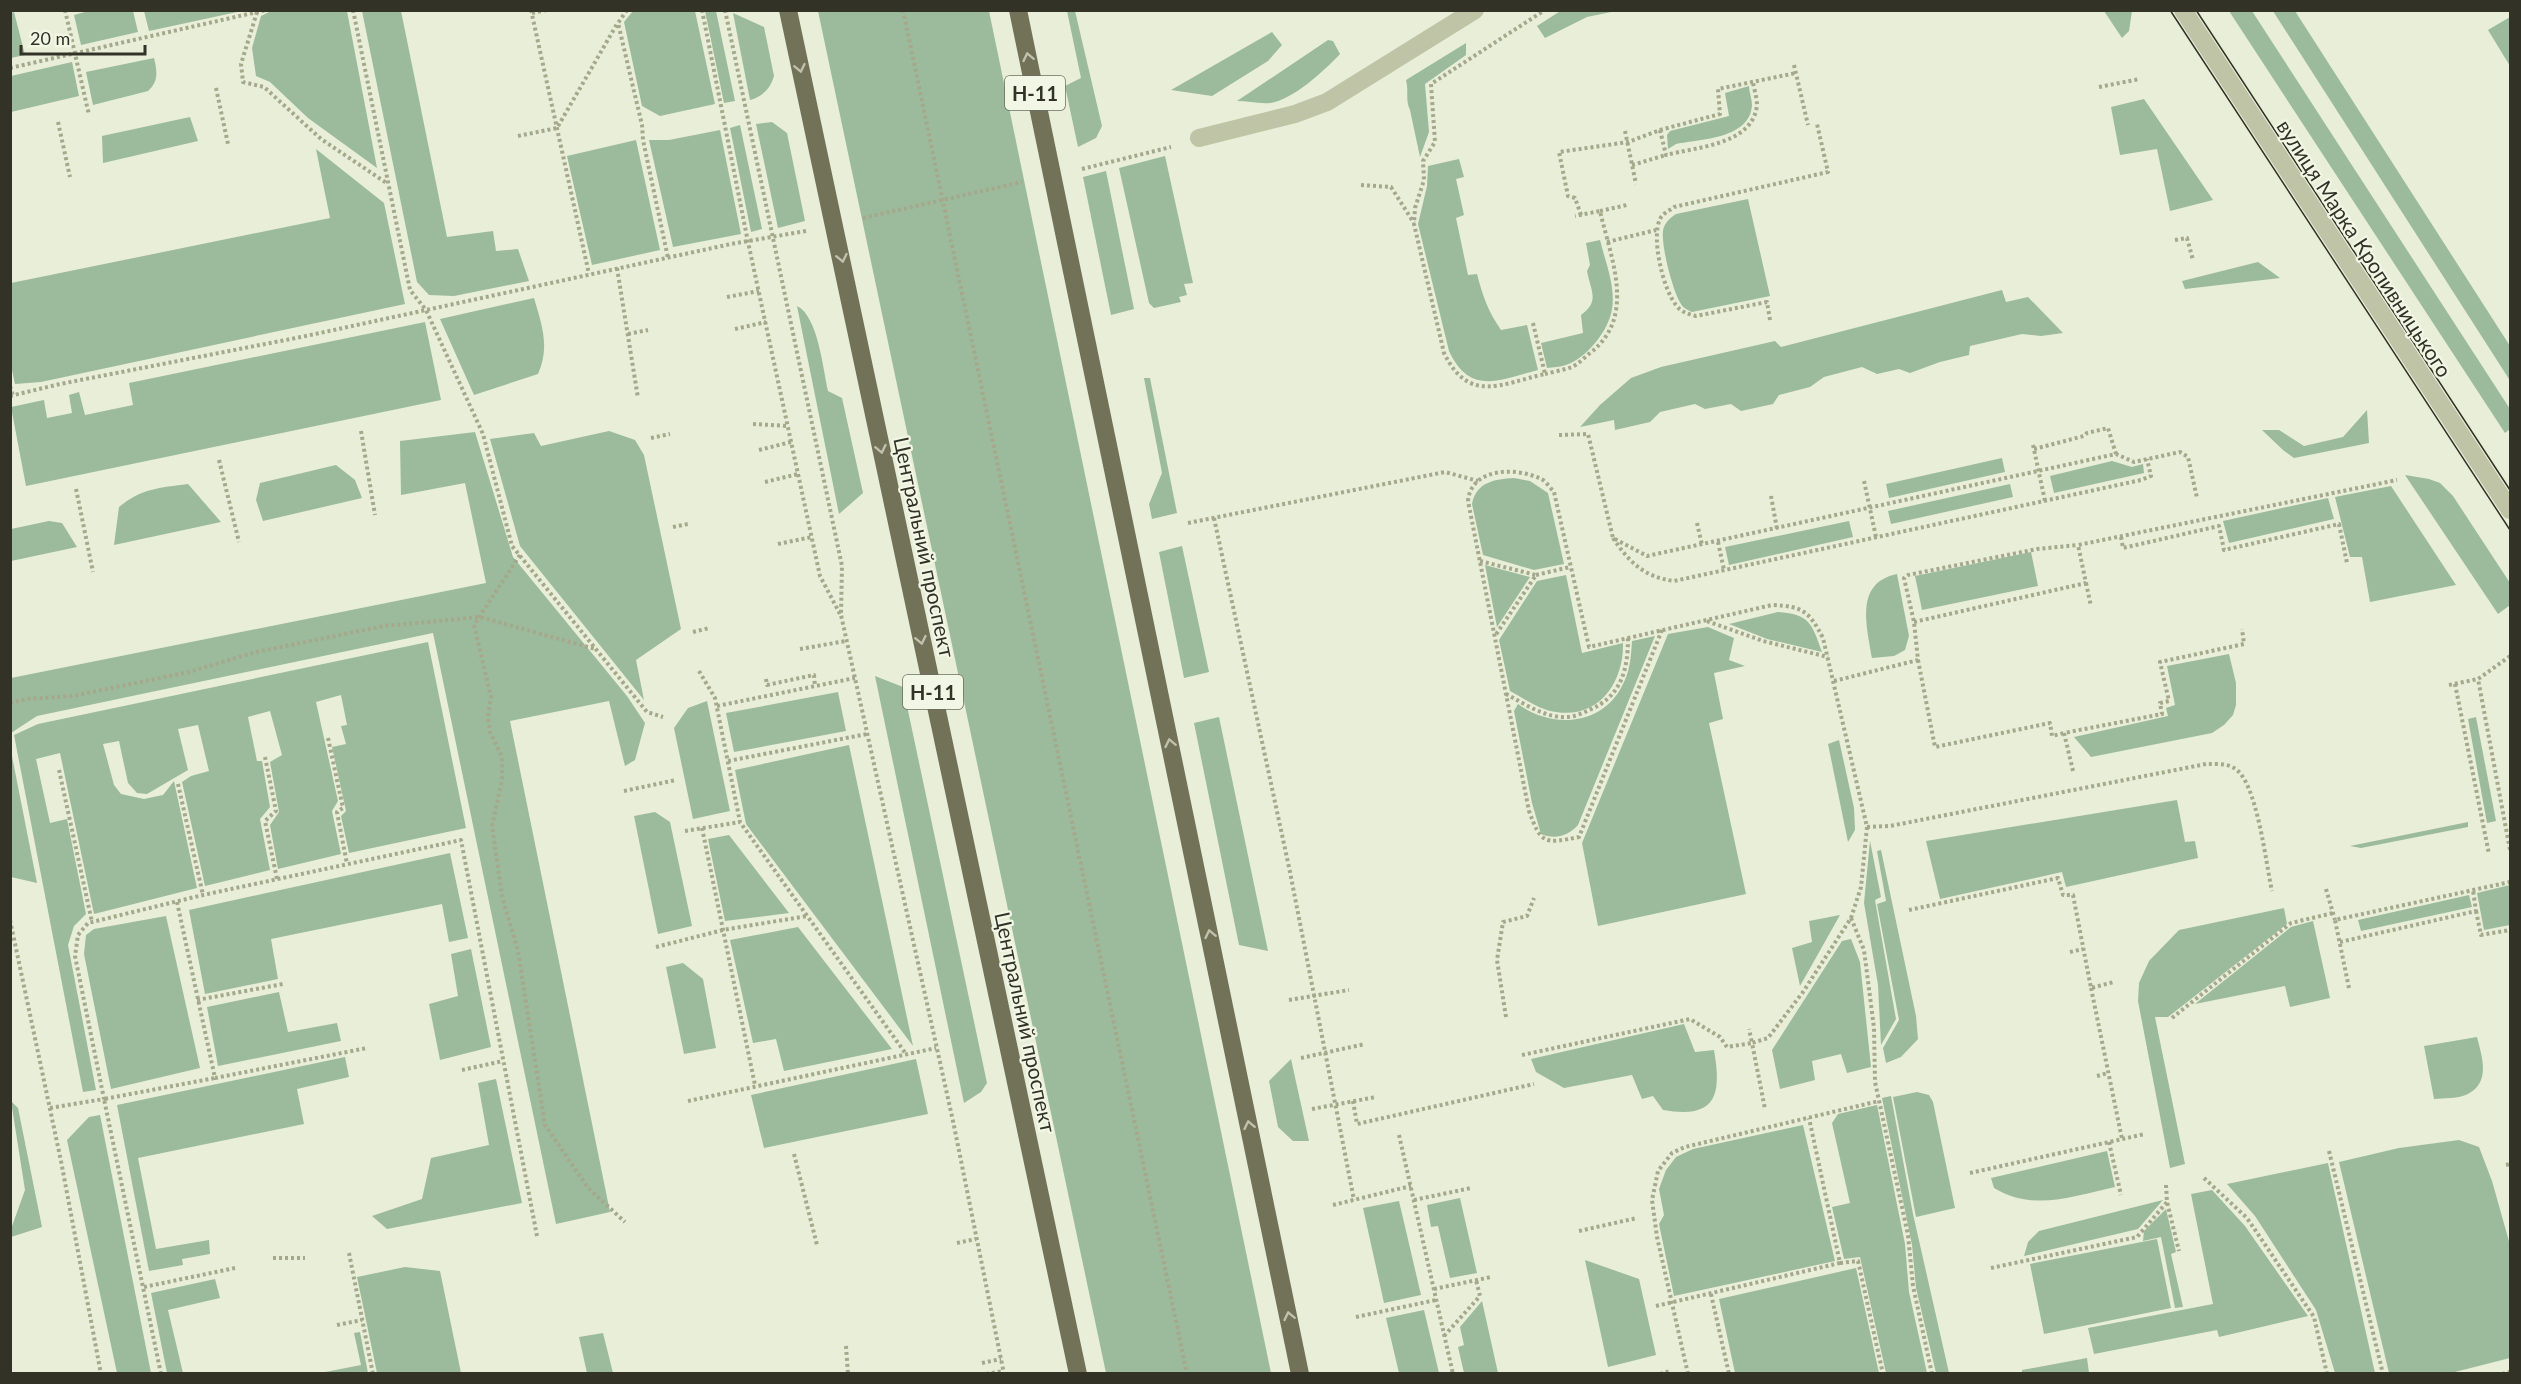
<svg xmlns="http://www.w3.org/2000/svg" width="2521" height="1384" font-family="Lato,sans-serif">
	<rect width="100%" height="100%" fill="#e9eed9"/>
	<g fill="#9bbb9c">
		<path d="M92,10L133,11L138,32L81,45L74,15Z"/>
		<path d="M1562,10H1616V11L1587,17L1545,38L1537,26Z"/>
		<path d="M144,11V10L242,11L149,31Z"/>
		<path d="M271,11H347L377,168L308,118L270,82L256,76L252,48L261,16Z"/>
		<path d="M362,11H401L447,237L493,231L496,251L518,249L529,281L454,296L429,295L417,282Z"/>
		<path d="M633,11H695L715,104L660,116L642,106L624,22Z"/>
		<path d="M705,11H716L735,101L724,103Z"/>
		<path d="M818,11H989L1271,1373H1106Z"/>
		<path d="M1067,11H1075L1102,126L1096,138L1078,147L1065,86L1081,78Z"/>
		<path d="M2104,11H2132L2129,31L2122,38Z"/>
		<path d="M2229,11H2252L2510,409V429L2505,433Z"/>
		<path d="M2273,11H2295L2510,346L2509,379Z"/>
		<path d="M14,12L25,55L11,58V13Z"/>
		<path d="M733,13L764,27L774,76C770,89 763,96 750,100Z"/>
		<path d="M2510,17V66L2488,30Z"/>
		<path d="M1272,32L1282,45L1268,61L1212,96L1171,90Z"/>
		<path d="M1328,40L1333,41L1340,54C1325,70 1293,100 1270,103C1260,104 1247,101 1237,101Z"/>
		<path d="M1466,43V55L1425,84L1429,132L1420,157L1410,110C1405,100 1409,91 1406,80Z"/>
		<path d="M154,58C157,71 159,81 148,91L93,105L86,72Z"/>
		<path d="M72,62L79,96L11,112V76Z"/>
		<path d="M1749,86C1749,92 1752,99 1752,105C1750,139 1701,139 1676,144L1668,149L1667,135L1670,131L1729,116L1725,93Z"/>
		<path d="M2144,99L2213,200L2170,211L2157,149L2120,155L2111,107Z"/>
		<path d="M190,117L198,141L103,163L102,136Z"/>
		<path d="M772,122L787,133L805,221L778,228L756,124Z"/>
		<path d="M740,125L762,229L751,232L730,128Z"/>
		<path d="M720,130L741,234L673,247L649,140H669Z"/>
		<path d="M636,140L660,250L592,265L567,156Z"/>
		<path d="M316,149L384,203L405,304L41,382L15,384L10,361L11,283L330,218Z"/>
		<path d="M1165,156L1193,283L1184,284L1187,295L1179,297L1181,302L1154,308L1149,303L1119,168Z"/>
		<path d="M1459,159L1464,177L1456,179L1464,215L1456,218L1468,275L1477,274C1483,297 1488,311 1501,330L1527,325L1538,370C1499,380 1470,396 1449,351L1418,224L1427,186L1428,166Z"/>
		<path d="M1106,171L1134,309L1111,315L1083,177Z"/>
		<path d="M1748,199L1770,296L1692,312C1688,310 1683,308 1681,304C1673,292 1661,246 1663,231C1664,223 1670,218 1676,214Z"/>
		<path d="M1600,240C1605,261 1616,287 1612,309C1609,330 1587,358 1566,365C1560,367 1553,367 1547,368L1541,343L1583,333L1581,315C1600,301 1591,292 1587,271L1590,265L1586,243Z"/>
		<path d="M2258,262L2280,278L2185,289L2182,281Z"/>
		<path d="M2002,290L2006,302L2028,297L2063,333L2041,336L2022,334L1970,346L1969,355L1940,362L1910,373L1899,369L1877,374L1862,367L1824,377L1810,387L1779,395L1773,404L1741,411L1731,404L1705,409L1695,404L1660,412L1650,422L1615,430L1614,420L1580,427L1600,405L1631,378L1661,367L1775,341L1781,347Z"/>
		<path d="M534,298C542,325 550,347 538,374L474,395L440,319Z"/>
		<path d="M797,306C818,316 823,369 828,391L842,398L863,493L839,514Z"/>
		<path d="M425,322L441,400L26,486L11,407L44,400L47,418L72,413L69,395L79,392L85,415L133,405L129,383Z"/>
		<path d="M1144,378H1150L1177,513L1152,519L1149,504L1162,473Z"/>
		<path d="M2367,410L2369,443L2294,458L2283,450L2262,430H2279L2304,446L2343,437Z"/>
		<path d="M609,431L635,440L644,455L681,629L636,660L644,700L520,546L490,439L534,433L541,446Z"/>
		<path d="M475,432L513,557L627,696L645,723L635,760L625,766L609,701L510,721L610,1212L556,1224L433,633L37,716L11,733V678L486,583L465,483L401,495L400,441Z"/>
		<path d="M2002,458L2005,472L1889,498L1886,484Z"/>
		<path d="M2112,461L2132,467L2143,464L2144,473L2054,493L2050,476Z"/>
		<path d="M336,465L355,480L362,498L263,521L256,500L260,483Z"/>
		<path d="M2405,475L2429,479L2440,483L2453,496L2510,583V605L2498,614Z"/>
		<path d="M1514,478L1530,481L1548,493L1564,564L1534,570L1483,555L1472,504C1476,482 1495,479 1514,478Z"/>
		<path d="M188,484L221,522L114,545L119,507C142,488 159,488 188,484Z"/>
		<path d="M2010,484L2013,497L1891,524L1888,511Z"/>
		<path d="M2391,486L2456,585L2370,602L2362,557H2350L2335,497Z"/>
		<path d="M2328,498L2334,519L2229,543L2223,521Z"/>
		<path d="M49,521L62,523L77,547L11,561V529Z"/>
		<path d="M1849,521L1853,537L1729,565L1725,547Z"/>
		<path d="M1182,546L1209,672L1184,678L1159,552Z"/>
		<path d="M2031,552L2038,586L1922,610L1915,576Z"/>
		<path d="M1485,565L1530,577L1497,627Z"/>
		<path d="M1897,574L1909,636L1905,650L1894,656L1872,658C1867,626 1854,583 1897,574Z"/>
		<path d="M1566,575L1582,653L1623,643C1624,682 1599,719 1556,712C1539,710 1525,699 1510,691L1499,640L1537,581Z"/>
		<path d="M1778,612C1810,614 1812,624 1822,652L1767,639L1729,624Z"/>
		<path d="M1708,627L1734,638L1729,660L1745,666L1714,673L1723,719L1709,723L1746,894L1598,926L1582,843L1668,634Z"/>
		<path d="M1655,636L1578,825C1568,836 1555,840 1541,834L1532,803L1514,711L1518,704C1551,729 1602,726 1622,686C1630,672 1631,657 1632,641Z"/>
		<path d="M428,642L466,828L349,853L341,816L346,811L332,747L346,744L341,726L347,725L341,695L316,702L338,801L332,811L341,854L278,869L270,825L279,812L270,762L282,755L270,711L248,717L257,761H262L270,807L260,819L270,870L205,886L182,782L191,776L209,771L198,725L178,729L188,770L147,794L137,793L128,783L119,741L103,744L114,785L121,794L144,799L163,795L174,781L197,888L94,914L60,753L36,759L50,823L67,819L86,914L74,926L68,945L96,1090L83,1092L14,735L38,724Z"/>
		<path d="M2229,654L2236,683V705L2233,715L2224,725L2212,733L2091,757L2074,737L2168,716L2166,708L2175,705L2167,666Z"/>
		<path d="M875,676L903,687L987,1083L981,1092L964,1103Z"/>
		<path d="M838,692L846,731L734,752L726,713Z"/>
		<path d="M707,701L730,811L693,819L674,728L688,708Z"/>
		<path d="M1219,717L1268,951L1239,945L1194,723Z"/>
		<path d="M2476,717L2496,821L2487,823L2468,719Z"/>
		<path d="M1839,740L1854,808L1855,830L1848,842L1828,744Z"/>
		<path d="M849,745L913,1046L746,824L735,770Z"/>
		<path d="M11,751L37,883L11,877Z"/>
		<path d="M2177,800L2185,842L2195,841L2198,858L2066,887L2062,872L1940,899L1926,841Z"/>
		<path d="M655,812L670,822L692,926L658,934L634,816Z"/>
		<path d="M2468,822V827L2361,848L2350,846Z"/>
		<path d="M729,835L789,913L725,921L708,839Z"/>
		<path d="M1870,841L1881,897L1875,900L1896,1019L1881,1045L1878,985L1864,903Z"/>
		<path d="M1881,850L1916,1016L1918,1039L1901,1057L1886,1063L1883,1048L1899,1020L1877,904L1886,901L1877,851Z"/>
		<path d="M450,853L468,938L449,942L442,904L271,939L278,979L205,994L189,910Z"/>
		<path d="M2510,885V925L2484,930L2477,893Z"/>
		<path d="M2469,895L2472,907L2361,931L2358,920Z"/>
		<path d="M2284,908L2287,924L2168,1017H2155L2185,1164L2170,1168L2138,1001L2139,983L2149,961L2179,930Z"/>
		<path d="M1840,915L1800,986L1792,948L1812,942L1809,921Z"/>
		<path d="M166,916L200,1068L111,1089L84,954L86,935L94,929Z"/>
		<path d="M2313,921L2330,998L2290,1007L2285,986L2195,1004L2291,927Z"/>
		<path d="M798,927L892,1049L784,1071L776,1039L753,1043L730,940Z"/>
		<path d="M1851,939L1860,962L1871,1067L1847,1073L1841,1054L1812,1061L1815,1080L1780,1089L1772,1050L1842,941Z"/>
		<path d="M471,949L491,1047L440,1060L429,1004L458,996L451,954Z"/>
		<path d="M683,963L703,979L716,1048L684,1054L666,967Z"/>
		<path d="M279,992L288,1032L337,1023L341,1041L218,1066L207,1007Z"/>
		<path d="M1684,1024L1695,1052L1714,1050C1722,1096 1716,1119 1663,1110L1653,1096L1642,1099L1632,1075L1564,1088L1536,1072L1531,1059Z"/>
		<path d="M2477,1037C2482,1057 2491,1082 2468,1094C2459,1099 2443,1098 2434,1099L2424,1046Z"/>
		<path d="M345,1057L349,1077L297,1089L304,1124L138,1158L156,1249L209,1240L210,1254L182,1259L183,1265L149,1271L117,1105Z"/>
		<path d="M916,1059L928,1114L764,1148L751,1095Z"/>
		<path d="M1291,1059L1309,1141H1293L1278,1127L1269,1081Z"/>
		<path d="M496,1079L522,1203L387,1229L372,1216L422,1199L431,1158L489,1145L478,1083Z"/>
		<path d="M1917,1092L1929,1095L1933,1102L1955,1208L1916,1217L1893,1097Z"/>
		<path d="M1891,1096L1913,1214L1949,1373H1936L1916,1288L1912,1245L1882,1098Z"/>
		<path d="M11,1101L18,1108L42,1227L11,1237V1229L25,1190Z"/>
		<path d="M1877,1105L1905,1244L1909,1292L1927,1373H1886L1860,1257L1844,1259L1832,1207L1850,1203L1832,1123L1838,1114Z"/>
		<path d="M100,1115L151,1373H117L67,1140L89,1117Z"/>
		<path d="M1803,1125L1835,1261L1674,1296L1659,1224L1664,1215L1659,1189L1666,1170L1676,1157L1693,1149Z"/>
		<path d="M2459,1140L2479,1147L2492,1181L2510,1245V1358L2451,1373H2389L2339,1162L2399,1148Z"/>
		<path d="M2107,1151L2115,1187C2073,1196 2034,1212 1994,1188L1991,1178Z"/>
		<path d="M2328,1163L2375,1373H2335L2316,1310L2255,1216L2227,1184Z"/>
		<path d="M2212,1190L2245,1226L2308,1316L2219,1337L2217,1330L2094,1354L2088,1328L2213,1304L2191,1194Z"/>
		<path d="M1460,1198L1477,1273L1450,1278L1438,1226L1431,1227L1427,1205Z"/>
		<path d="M2163,1200L2138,1229L2024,1256L2028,1242L2039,1231Z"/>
		<path d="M1399,1201L1421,1295L1384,1303L1363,1208Z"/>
		<path d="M2166,1209L2176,1252L2171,1254L2183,1307L2175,1308L2161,1237L2143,1241L2144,1231Z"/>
		<path d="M2157,1239L2171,1308L2044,1334L2030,1264Z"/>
		<path d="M1585,1260L1639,1279L1656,1355L1608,1367Z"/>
		<path d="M405,1267L440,1271L461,1373H377L357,1277Z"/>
		<path d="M1856,1268L1879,1373H1735L1719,1299Z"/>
		<path d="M215,1279L220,1298L168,1310L183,1373H167L151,1293Z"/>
		<path d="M1482,1301L1498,1373H1464L1458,1347L1464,1345L1460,1327Z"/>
		<path d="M1424,1310L1439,1373H1399L1386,1318Z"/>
		<path d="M360,1332L368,1373H320L361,1365L354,1333Z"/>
		<path d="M603,1333L613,1373H587L579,1337Z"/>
		<path d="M2087,1358L2089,1373H2022V1370Z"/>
	</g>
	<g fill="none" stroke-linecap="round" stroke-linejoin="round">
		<g stroke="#a5a88b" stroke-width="4" stroke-dasharray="3 3" stroke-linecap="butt">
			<path d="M65,10L89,115"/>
			<path d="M353,10L410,290L426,310L483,434L512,546L647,712L663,717"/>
			<path d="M531,10L589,274"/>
			<path d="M627,10L618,23L642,125L643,140L668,258"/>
			<path d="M702,10L748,242L820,576L840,614"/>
			<path d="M725,10L842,566L841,615L953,1121L1004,1374"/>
			<path d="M903,10L1187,1374"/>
			<path d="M257,12L241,64L243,82L264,87L321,139L388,184"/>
			<path d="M532,13L547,10"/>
			<path d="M1794,65L1808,125"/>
			<path d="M10,68L266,10"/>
			<path d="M2099,87L2140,79"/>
			<path d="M216,88L228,144"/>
			<path d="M58,122L70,177"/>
			<path d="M1660,130L1666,155C1696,147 1753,145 1757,105C1757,98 1754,89 1753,82"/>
			<path d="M1625,131L1636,184"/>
			<path d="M518,136L557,128L617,24"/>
			<path d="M1632,165L1666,155"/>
			<path d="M1082,169L1171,147"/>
			<path d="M1361,185L1391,187L1414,223"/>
			<path d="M1600,211L1627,205"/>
			<path d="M1581,215L1575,198L1568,196L1559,152L1628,142L1660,130L1720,114L1718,89L1796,73"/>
			<path d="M863,218L1022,182"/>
			<path d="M2175,240L2187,238L2193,260"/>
			<path d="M1607,242L1656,230"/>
			<path d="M617,268L638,398"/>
			<path d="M727,297L759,291"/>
			<path d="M1770,320L1767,302L1696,316C1688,314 1681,312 1676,305C1663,289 1651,238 1660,219C1663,213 1669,211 1674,207L1828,172L1817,124"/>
			<path d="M1533,323L1545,374C1500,384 1469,404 1444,353L1414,224L1415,208L1424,180L1423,161L1435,142L1431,84L1545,10"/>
			<path d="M735,329L766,322"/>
			<path d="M628,334L648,330"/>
			<path d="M1545,374C1553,372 1563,370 1572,367C1578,364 1584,358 1590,353C1637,317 1611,259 1600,211L1575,216"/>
			<path d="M10,386L13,396"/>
			<path d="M10,396L60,384L306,336L731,244L806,231"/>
			<path d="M753,424L788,426"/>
			<path d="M361,431L375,515"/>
			<path d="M1559,435L1588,434L1613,538L1647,556L2116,454L2134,462L2180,452L2188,457L2197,498"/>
			<path d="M651,438L670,434"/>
			<path d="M2033,445L2045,501"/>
			<path d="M2034,449L2084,436L2087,433L2108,428L2116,454"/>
			<path d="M759,450L791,442"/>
			<path d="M219,460L239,542"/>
			<path d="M1864,481L1876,537"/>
			<path d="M765,482L798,474"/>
			<path d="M76,489L93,572"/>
			<path d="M1771,496L1777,529"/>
			<path d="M1214,518L1290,872L1354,1200"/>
			<path d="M1188,523L1445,472L1478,481"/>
			<path d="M1697,523L1702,545"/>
			<path d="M673,527L688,524"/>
			<path d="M2121,537L2123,548L2219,526L2224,550L2339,524L2347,563"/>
			<path d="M1613,538C1629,562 1644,577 1674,581L2141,480L2151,476L2147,459"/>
			<path d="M1718,542L1724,570"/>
			<path d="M778,544L812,537"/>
			<path d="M520,555L474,625L491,697L488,718L490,732L502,757V780L492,826L502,896L518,951L545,1125L588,1188L625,1222"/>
			<path d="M1480,561L1536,575L1495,636"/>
			<path d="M1536,575L1570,567"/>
			<path d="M2086,583L2091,606"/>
			<path d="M1707,621L1763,641L1828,657"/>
			<path d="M1914,622L2086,583L2078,545L2397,480"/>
			<path d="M1662,630L1579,837C1544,844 1541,844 1529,811L1468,501C1471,467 1517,467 1541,479C1546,481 1550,488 1554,492L1589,647L1772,605C1802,606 1809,611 1823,638L1867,827L1861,887L1851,918L1803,992L1768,1038L1752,1043L1765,1109"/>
			<path d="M693,632L709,628"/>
			<path d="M800,649L846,641"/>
			<path d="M2510,656L2478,679L2510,850"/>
			<path d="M1918,660L1935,747L2050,723L2052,736L2064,733"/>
			<path d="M699,671L715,698L740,822L906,1054"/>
			<path d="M766,679L767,685L814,675L815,686"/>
			<path d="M1834,681L1918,660L1914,622L1904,578L1908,575L2037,549L2078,545"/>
			<path d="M2455,684L2489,854"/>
			<path d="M2449,685L2478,679"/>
			<path d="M1506,694C1523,703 1542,716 1562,717C1572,718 1581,714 1589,710C1621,697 1628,670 1628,638"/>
			<path d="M10,703L26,699L73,696L189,672L256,652L384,626L480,617L595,649"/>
			<path d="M717,706L855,678"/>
			<path d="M328,738L343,808L337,812L347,864"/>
			<path d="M265,757L276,811L265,821L277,879"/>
			<path d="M728,761L867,734"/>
			<path d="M59,770L92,922"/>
			<path d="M2073,771L2064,733L2162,714L2160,703L2169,701L2160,662L2244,644L2242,629"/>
			<path d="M178,784L203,895"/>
			<path d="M624,791L676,780"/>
			<path d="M1867,827L1890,826L2206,764C2215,764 2226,763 2234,768C2257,780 2266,865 2272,891"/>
			<path d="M702,828L755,1085"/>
			<path d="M685,831L740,822"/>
			<path d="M2326,889L2335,920"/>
			<path d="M177,902L215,1078L367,1048"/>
			<path d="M1909,910L2058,878L2063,895H2073L2091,988L2114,982"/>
			<path d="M2476,911L2481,935L2510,930"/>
			<path d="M1851,918L1864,950L1874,1028L1875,1082L1908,1235L1913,1286L1932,1374"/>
			<path d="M10,920L61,1161L101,1374"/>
			<path d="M2340,942L2476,911L2473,890"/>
			<path d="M656,947L723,930L807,916"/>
			<path d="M2070,952L2083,949"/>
			<path d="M2091,988L2122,1139"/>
			<path d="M2349,988L2335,920L2510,882"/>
			<path d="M197,1000L283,984"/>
			<path d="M1289,1000L1349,990"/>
			<path d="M1506,1017L1497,960L1503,922L1527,916L1534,898"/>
			<path d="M2172,1018L2291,923L2333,913"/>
			<path d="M1522,1055L1690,1019L1720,1037L1727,1047L1752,1043L1749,1029"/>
			<path d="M1301,1058L1365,1044"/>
			<path d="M462,1070L503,1061"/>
			<path d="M2097,1076L2108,1073"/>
			<path d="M688,1101L936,1048"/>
			<path d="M1353,1101L1357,1124L1534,1084"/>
			<path d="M50,1108L104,1099L75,956L78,935L88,923L203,895L461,840L537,1236"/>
			<path d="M1312,1109L1376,1097"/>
			<path d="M1399,1135L1453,1374"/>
			<path d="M2109,1142L2121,1195"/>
			<path d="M2329,1151L2383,1374"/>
			<path d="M794,1154L817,1245"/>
			<path d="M2506,1165L2510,1164"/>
			<path d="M1970,1173L2145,1134"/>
			<path d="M2204,1178L2247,1218L2314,1317L2327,1374"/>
			<path d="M2166,1185L2167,1202L2179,1251"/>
			<path d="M1414,1200L1471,1188"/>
			<path d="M1333,1205L1411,1186"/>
			<path d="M1579,1231L1637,1218"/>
			<path d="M957,1243L976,1239"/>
			<path d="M349,1253L373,1374"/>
			<path d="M273,1258H305"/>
			<path d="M1840,1263L1858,1261L1883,1374"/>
			<path d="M1991,1268L2137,1237L2167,1202"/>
			<path d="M144,1287L235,1268"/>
			<path d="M1434,1289L1491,1277"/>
			<path d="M1711,1294L1729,1374"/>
			<path d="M1656,1306L1840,1263L1809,1118"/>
			<path d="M1356,1317L1436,1300"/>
			<path d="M337,1325L362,1320"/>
			<path d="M1444,1336L1480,1296L1476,1280"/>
			<path d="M846,1346L848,1374"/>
			<path d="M982,1363L1001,1359"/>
			<path d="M161,1374L104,1099L215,1078"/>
			<path d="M986,1374L1003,1371"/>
			<path d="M1660,1374L1670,1371"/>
			<path d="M1688,1374L1657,1237L1652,1200L1658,1171L1672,1153L1685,1147L1879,1101"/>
			<path d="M2502,1374L2510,1372"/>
		</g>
		<g stroke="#c0c4a7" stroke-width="18">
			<path d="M2183,10L2510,510"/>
			<path d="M1199,138L1295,114L1327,102L1475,10"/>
		</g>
		<g stroke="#727259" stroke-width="18">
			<path d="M788,10L1078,1374"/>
			<path d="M1018,10L1300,1374"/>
		</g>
		<g stroke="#323226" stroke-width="1.5">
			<path d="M2170,10L2510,530"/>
			<path d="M2196,10L2510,490"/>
		</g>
	</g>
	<defs><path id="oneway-chevron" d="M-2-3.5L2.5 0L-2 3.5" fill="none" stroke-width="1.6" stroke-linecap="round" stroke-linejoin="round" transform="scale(1.5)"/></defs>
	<g stroke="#bfc1ad">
		<use href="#oneway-chevron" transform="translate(1028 57) rotate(-102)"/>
		<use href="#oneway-chevron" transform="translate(800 68) rotate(78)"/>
		<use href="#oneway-chevron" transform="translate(842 258) rotate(78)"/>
		<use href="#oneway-chevron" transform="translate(881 449) rotate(78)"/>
		<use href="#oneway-chevron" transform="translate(921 640) rotate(78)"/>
		<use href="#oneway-chevron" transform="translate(1170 743) rotate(-102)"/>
		<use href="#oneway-chevron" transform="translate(1210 934) rotate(-102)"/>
		<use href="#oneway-chevron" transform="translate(1249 1125) rotate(-102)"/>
		<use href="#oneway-chevron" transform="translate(1289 1316) rotate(-102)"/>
	</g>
	<g text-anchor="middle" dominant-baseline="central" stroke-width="4.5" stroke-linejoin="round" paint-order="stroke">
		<g fill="#f2f6e5" stroke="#6c6d5f" stroke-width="1.5">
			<rect x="1005" y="76" width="60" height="34" rx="4.5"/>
			<rect x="903" y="675" width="60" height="34" rx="4.5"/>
		</g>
		<g font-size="20" font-weight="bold" fill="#323226">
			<text x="1035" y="93">Н-11</text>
			<text x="933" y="692">Н-11</text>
		</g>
		<g font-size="21" fill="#323226" stroke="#f2f6e5">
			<text transform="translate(2365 248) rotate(57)">вулиця Марка Кропивницького</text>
			<text transform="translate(925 547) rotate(78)">Центральний проспект</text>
			<text transform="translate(1026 1022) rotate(78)">Центральний проспект</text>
		</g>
	</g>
	<rect width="2521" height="1384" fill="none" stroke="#323226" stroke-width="24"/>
	<path d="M21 45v9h124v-9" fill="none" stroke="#323226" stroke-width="3"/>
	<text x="30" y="45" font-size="18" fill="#323226" stroke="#f2f6e5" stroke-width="4.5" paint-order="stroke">20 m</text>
</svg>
